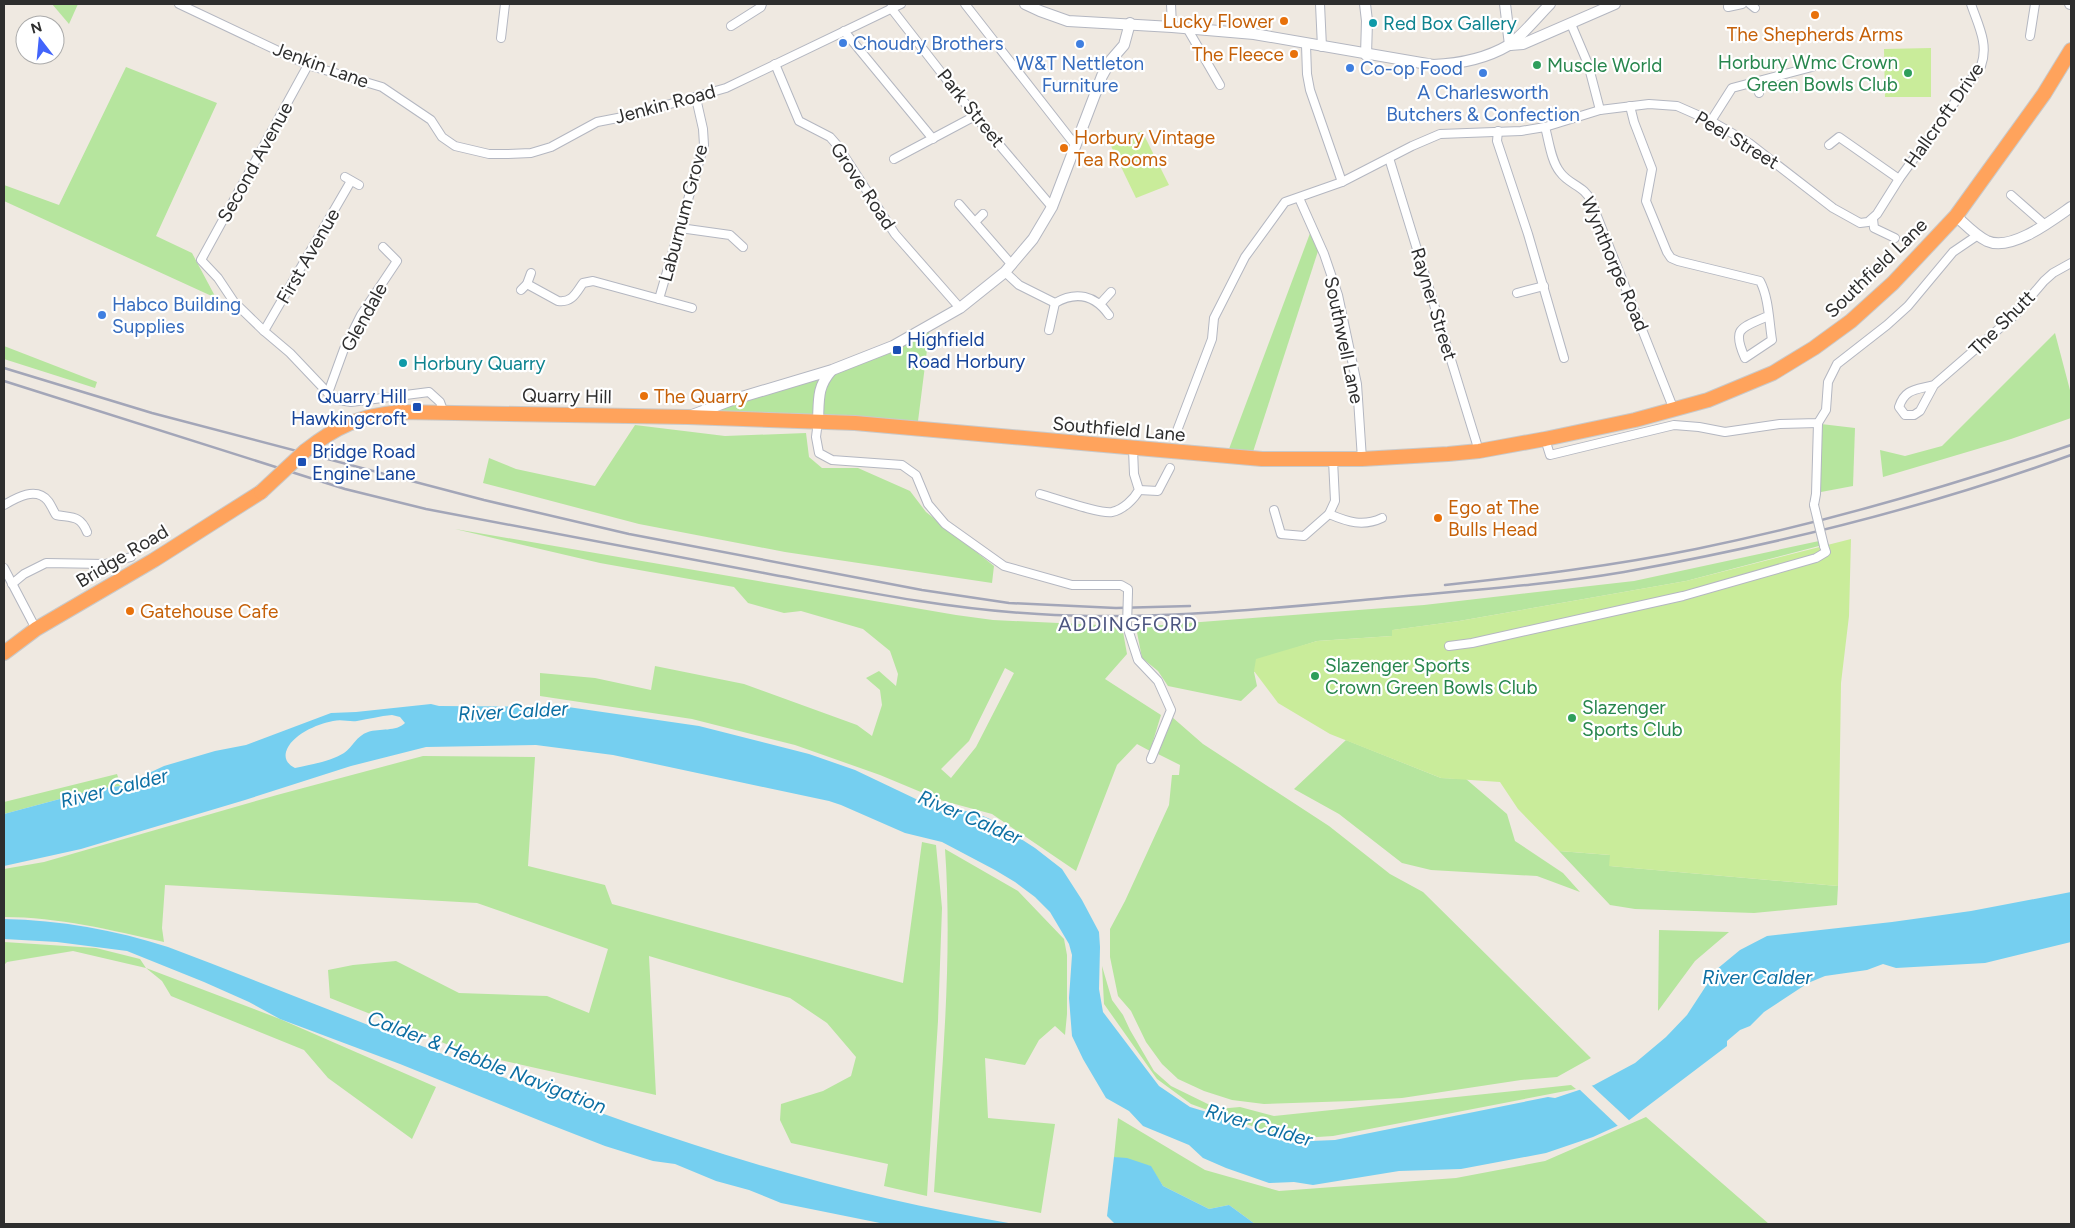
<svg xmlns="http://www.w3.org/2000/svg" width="2075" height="1228" font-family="Figtree,sans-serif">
	<rect width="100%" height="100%" fill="#efe9e1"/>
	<g fill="#b6e59e" fill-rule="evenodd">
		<path d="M52,4H78L69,24Z"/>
		<path d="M126,67L217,103L156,236L192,253L216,298L4,201V185L59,205Z"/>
		<path d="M1312,228L1320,245L1251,458L1226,457Z"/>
		<path d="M930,326L917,429L688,417L832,370Z"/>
		<path d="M2055,333L2071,394V418L2011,439L1883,477L1880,450L1905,456L1942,446Z"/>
		<path d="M4,346L97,382L95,388L4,359Z"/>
		<path d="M1821,424L1855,428L1853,486L1821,492Z"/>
		<path d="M635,425L725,436L806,433L809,457L822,468H858L910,491L926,512L994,566L992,583L785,552L639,524L483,483L489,458L516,469L595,486Z"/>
		<path d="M455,529L956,615L993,620L1122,626L1127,654L1105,679L1161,715L1150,751L1137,744L1117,765L1076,871L992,814L940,800L880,775L795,745L692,719L540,696V673L595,678L651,690L655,666L744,684L857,725L872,736L882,705L880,690L866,678L879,671L896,686L898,674L890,651L863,629L801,611L784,613L748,603L734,587L600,563ZM1005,668L1014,673L976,747L951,778L941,769L969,741Z"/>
		<path d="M1819,541V546L1686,581L1459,621L1393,630L1392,636L1317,641L1286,651L1254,672L1257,686L1241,701L1168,686L1158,671L1142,658L1136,627L1424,605L1634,581Z"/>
		<path d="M1172,717L1203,744L1329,826L1390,874L1423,892L1591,1058L1557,1077L1521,1080L1402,1098L1352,1101L1264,1104L1232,1100L1204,1091L1178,1079L1162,1064L1146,1042L1131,1011L1118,996L1110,957V929L1125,901L1169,805L1172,775H1179L1180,765L1158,754Z"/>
		<path d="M1346,740L1441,778L1466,779L1507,814L1515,841L1563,873L1580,892L1537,876L1431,870L1402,863L1339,814L1294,789Z"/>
		<path d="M423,756L535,757L528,866L605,885L612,904L903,983L922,842L936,845L942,908L938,1021L927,1196L884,1186L888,1164L791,1143L780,1120L781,1104L823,1091L851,1076L856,1057L827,1023L790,998L649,956L656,1095L469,1053L330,998L328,970L353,965L396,961L459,993L547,996L589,1013L608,949L477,903L165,885L162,928L164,942C111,930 58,917 4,917V869L44,862L277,795Z"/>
		<path d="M117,774L121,786L97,789L4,814V802Z"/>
		<path d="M945,849L1018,891L1064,939L1067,955V1014L1065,1035L1055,1026L1039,1040L1025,1065L985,1058L988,1118L1055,1124L1041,1213L934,1192C941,1078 953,963 945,849Z"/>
		<path d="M1559,851L1610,855V866L1838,886L1837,905L1754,913L1635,909L1610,905Z"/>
		<path d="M1659,930L1729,932L1695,961L1658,1011Z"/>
		<path d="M4,942L96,948L140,959L146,968L280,1019L436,1087L412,1139L328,1078L304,1050L171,996L162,981L146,968L73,951L7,962L4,965Z"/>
		<path d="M1102,966L1112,1000L1123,1015L1130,1030L1154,1071L1171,1086L1218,1109L1240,1107L1274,1116L1571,1085L1576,1089L1333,1136L1287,1139L1191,1104L1157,1079L1104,1004Z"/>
		<path d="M1646,1117L1769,1224H1255L1229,1205L1209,1209L1163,1186L1150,1166L1114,1157L1118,1118L1205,1170L1279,1191L1456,1178L1545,1161Z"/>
	</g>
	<g fill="#c9ec9a">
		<path d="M1931,48V97H1885L1884,49Z"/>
		<path d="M1142,131L1169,185L1136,198L1111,146Z"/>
		<path d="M1851,539L1849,616L1841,683L1838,886L1609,866L1610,855L1559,851L1518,809L1500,782L1441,778L1330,734L1278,703L1254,671L1256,659L1317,641L1392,636V630L1459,621L1686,581Z"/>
	</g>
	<g fill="#75cff0" fill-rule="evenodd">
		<path d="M431,704L439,706L568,707L699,726L809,754L855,770L918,800L978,814L990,819L1035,848L1062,869L1082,900L1099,932L1100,947L1099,989L1103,1012L1159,1086L1190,1107L1220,1116L1272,1138L1288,1142L1335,1140L1548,1097L1555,1098L1594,1085L1635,1063L1666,1037L1687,1015L1717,969L1740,950L1767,936L1892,922L1971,911L2071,892V942L1985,963L1896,968L1883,964L1867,970L1825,976L1808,983L1764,1012L1750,1026L1740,1030L1727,1041V1046L1628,1121L1593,1137L1546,1153L1461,1169L1399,1171L1313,1185L1294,1182L1269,1183L1226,1168L1203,1158L1189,1145L1143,1126L1129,1111L1106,1098L1083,1059L1072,1036L1069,998L1072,955L1069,944L1050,912L1035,897L1015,882L995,870L942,842L905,833L841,805L829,801L613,755L536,745L426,747L351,766L245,800L81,849L4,866V814L97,789L121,786L164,766L215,751L246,745L331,713L356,712ZM392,715L400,717L405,723C396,732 380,728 368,732C356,736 353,747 344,753C331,761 310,765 295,768C289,765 284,760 286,752C291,735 317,724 333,721C342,719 349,722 357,721C369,719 380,716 392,715Z"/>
		<path d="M4,919C60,920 115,930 168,947C363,1021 556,1104 756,1164C841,1189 927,1209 1014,1224H885L781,1203L749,1190L716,1181L675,1164L653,1161L605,1146L546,1123L400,1064L280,1019L249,1002L204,982L127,951L57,942L4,939Z"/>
		<path d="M1114,1157L1127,1158L1151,1166L1163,1186L1209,1209L1229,1205L1255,1224H1115L1107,1216Z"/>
	</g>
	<path fill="#efe9e1" d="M1590,1084L1631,1122L1619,1127L1578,1088Z"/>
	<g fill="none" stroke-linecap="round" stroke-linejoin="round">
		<g stroke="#b4b7c1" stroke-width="10">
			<g id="street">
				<path d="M179,4L308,65L382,87L431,120L442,137L455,146L489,154H508L531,153L551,147L597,122L628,116L726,88L901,4"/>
				<path d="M965,4L1076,146"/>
				<path d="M1171,4L1172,27"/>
				<path d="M1320,4L1322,47"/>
				<path d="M1750,4L1755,8"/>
				<path d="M1728,7L1742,4"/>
				<path d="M891,8L975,116L1052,207"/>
				<path d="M1571,24L1588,64L1600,110"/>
				<path d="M731,26L761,7L762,4"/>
				<path d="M1187,28L1220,85"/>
				<path d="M844,31L933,139"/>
				<path d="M2030,36L2035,4"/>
				<path d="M501,38L505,4"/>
				<path d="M1306,45L1307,74L1310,90L1342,182"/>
				<path d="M775,64L799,121L830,137L837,145L895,234L960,308"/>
				<path d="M308,65L201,260L218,278L234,302L264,331L290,353L328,393L339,400L351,402L429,392L440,402L444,413"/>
				<path d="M1755,81L1759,93"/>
				<path d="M1630,106L1634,122L1652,169L1646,201L1667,252L1671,258L1678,261L1760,281C1769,298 1769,322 1772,340L1745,358C1731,327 1742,328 1768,316"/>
				<path d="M1711,121L1732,88L1812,67"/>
				<path d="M1545,127C1549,141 1551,161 1560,172C1569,185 1585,186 1591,201L1674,410"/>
				<path d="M1498,131L1497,141L1528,234L1564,358"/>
				<path d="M1829,145L1839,137L1899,179"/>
				<path d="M1389,158L1479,451"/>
				<path d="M894,159L975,116"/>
				<path d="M345,177L359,185"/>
				<path d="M2011,195L2044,224"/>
				<path d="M1299,198L1324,254L1338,295L1357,384L1362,459"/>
				<path d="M959,204L1012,265"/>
				<path d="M1873,219L1874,228L1895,238"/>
				<path d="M975,222L983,214"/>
				<path d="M680,228L730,235L743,247"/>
				<path d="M1005,272L1019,285L1055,303C1076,291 1095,295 1109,315"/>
				<path d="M527,284L558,301C572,303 576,293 583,283L593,281L692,308"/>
				<path d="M521,290L527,284L531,273"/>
				<path d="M1517,293L1544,286"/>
				<path d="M659,299L704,145L703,129L696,98"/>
				<path d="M1101,303L1111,292"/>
				<path d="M1049,330L1055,303"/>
				<path d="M264,331L351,181"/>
				<path d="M1934,385C1917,390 1905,388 1899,407L1905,415H1914L1920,411L1934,385L2016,314L2044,281L2053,273L2071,263"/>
				<path d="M328,393L344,349L361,315L397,261L383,247"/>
				<path d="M818,421L816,437L819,453L832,460L902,465L916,475L928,504L945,524L1004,566L1072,585H1121L1128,589V592"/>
				<path d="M1175,436L1212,339L1214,318L1245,257L1285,202L1342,182L1412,146L1440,134L1521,131L1545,127L1600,110L1649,104L1677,106L1711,121L1749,143L1833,208L1860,223L1868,222L1877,214L1899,179L1981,66C1989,44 1978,25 1971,4"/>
				<path d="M1545,439L1550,455L1674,425L1699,427L1725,432L1780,424L1818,423L1826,410L1828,382L1837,364L1887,325L1908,306L1953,252L1978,235"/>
				<path d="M1139,490L1158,491L1170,468"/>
				<path d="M1040,494C1055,498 1099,514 1112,512C1123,510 1134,499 1139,490L1134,474L1133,449"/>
				<path d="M4,505C16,498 36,486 48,501C51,505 53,510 56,515C72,518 80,515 87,532"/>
				<path d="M1814,505L1816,494L1818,423"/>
				<path d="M1274,510L1281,534L1304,536L1329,514C1348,522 1363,527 1382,518"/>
				<path d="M1329,514L1335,501L1333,460"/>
				<path d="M4,568L36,629"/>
				<path d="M12,584L24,574L46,563L105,564L131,557"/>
				<path d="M1127,626L1138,660L1158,681L1171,710L1151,759"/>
				<path d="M1449,646L1472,643L1683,596L1816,558L1826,552L1824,546"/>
			</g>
		</g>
		<g stroke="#b4b7c1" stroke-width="12">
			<g id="secondary">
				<path d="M1025,4L1040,11L1068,21L1172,27L1254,34L1433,65C1458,64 1487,58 1509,45C1521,37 1539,15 1550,4"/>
				<path d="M1365,4L1367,21L1366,55"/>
				<path d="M1505,4L1510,45"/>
				<path d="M2070,4H2071"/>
				<path d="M1510,45L1523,44L1615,4"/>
				<path d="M1956,216C1966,225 1975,235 1987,241C2011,252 2051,221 2071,207"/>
				<path d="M692,415L735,399L832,370L893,346L960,308L1005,272L1033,239L1052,207L1102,76L1111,60L1124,45L1130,23"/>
				<path d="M818,421C819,400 817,387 831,371"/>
			</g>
		</g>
		<g stroke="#c9c9c9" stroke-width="16">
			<g id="highway">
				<path d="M305,451C337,426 359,416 400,412L688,417L855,423L1262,459H1362L1448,454L1479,451L1545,439L1635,420L1708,400L1773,373L1814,348L1851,321L1893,283L1956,216L2044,94L2071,50"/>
				<path d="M4,653L36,629L154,560L261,492"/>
			</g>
		</g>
		<use href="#street" stroke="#fff" stroke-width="8"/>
		<use href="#secondary" stroke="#fff" stroke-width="10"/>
		<use href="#highway" stroke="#ffa35c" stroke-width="14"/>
		<g stroke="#a3a6b8" stroke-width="2.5">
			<path d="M4,368L152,413L484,500L629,534L922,590L1009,603L1116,608L1190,606"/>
			<path d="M4,381L345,489L426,509C538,531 651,552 764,573C855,590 946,609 1038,614C1150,621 1262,609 1374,599C1457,591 1542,586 1624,572C1774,545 1929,507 2071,455"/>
			<path d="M1445,585C1529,576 1613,566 1696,549C1823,523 1948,487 2071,445"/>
		</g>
		<g stroke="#b4b7c1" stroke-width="10" stroke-linecap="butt">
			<g id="street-bridge">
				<path d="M1814,505L1824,546"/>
				<path d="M1127,626L1128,592"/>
			</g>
		</g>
		<g stroke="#c9c9c9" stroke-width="16" stroke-linecap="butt">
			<path id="highway-bridge" d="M261,492L305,451"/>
		</g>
		<use href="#street-bridge" stroke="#fff" stroke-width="8"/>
		<use href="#highway-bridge" stroke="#ffa35c" stroke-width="14"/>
	</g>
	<g fill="#e8710a" stroke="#fff" stroke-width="2">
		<circle cx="1815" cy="15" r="5"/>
		<circle cx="1284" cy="21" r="5"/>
		<circle cx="1294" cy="54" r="5"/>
		<circle cx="1064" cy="148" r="5"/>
		<circle cx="644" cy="396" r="5"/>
		<circle cx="1438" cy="518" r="5"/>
		<circle cx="130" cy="611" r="5"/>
	</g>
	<g fill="#0f9aa8" stroke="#fff" stroke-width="2">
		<circle cx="1373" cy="23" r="5"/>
		<circle cx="403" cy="363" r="5"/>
	</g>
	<g fill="#3f7fe0" stroke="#fff" stroke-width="2">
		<circle cx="843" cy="43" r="5"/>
		<circle cx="1080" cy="44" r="5"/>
		<circle cx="1350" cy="68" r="5"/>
		<circle cx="1483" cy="73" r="5"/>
		<circle cx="102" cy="315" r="5"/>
	</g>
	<g fill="#2e9e5b" stroke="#fff" stroke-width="2">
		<circle cx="1537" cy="65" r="5"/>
		<circle cx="1908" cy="73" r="5"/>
		<circle cx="1315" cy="676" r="5"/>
		<circle cx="1572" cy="718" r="5"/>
	</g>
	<g fill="#1a4fb4" stroke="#fff" stroke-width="2">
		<rect x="892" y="345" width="10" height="10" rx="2.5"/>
		<rect x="412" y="402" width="10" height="10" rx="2.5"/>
		<rect x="297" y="457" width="10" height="10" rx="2.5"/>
	</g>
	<g text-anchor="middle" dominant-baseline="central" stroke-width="4.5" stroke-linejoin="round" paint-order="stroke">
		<g font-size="19" fill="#c56008" stroke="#fff" text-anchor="start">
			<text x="1274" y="21" text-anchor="end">Lucky Flower</text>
			<text x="1815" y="34" text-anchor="middle">The Shepherds Arms</text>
			<text x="1284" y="54" text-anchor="end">The Fleece</text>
			<text x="1074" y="137">Horbury Vintage<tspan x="1074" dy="22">Tea Rooms</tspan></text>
			<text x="654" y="396">The Quarry</text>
			<text x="1448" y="507">Ego at The<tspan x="1448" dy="22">Bulls Head</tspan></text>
			<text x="140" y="611">Gatehouse Cafe</text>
		</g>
		<g font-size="19" fill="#0d838f" stroke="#fff" text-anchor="start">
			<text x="1383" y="23">Red Box Gallery</text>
			<text x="413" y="363">Horbury Quarry</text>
		</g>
		<g font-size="19" fill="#366cbe" stroke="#fff" text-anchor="start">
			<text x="853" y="43">Choudry Brothers</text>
			<text x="1080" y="63" text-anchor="middle">W&amp;T Nettleton<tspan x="1080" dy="22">Furniture</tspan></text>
			<text x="1360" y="68">Co-op Food</text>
			<text x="1483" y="92" text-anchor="middle">A Charlesworth<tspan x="1483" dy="22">Butchers &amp; Confection</tspan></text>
			<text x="112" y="304">Habco Building<tspan x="112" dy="22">Supplies</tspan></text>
		</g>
		<g font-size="19" fill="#27864d" stroke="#fff" text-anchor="start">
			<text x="1898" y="62" text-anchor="end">Horbury Wmc Crown<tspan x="1898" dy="22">Green Bowls Club</tspan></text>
			<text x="1547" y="65">Muscle World</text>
			<text x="1325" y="665">Slazenger Sports<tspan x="1325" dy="22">Crown Green Bowls Club</tspan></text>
			<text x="1582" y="707">Slazenger<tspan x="1582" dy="22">Sports Club</tspan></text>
		</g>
		<g font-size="19" fill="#2e2e2e" stroke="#fff">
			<text transform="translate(321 65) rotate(20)">Jenkin Lane</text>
			<text transform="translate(665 104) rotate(-15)">Jenkin Road</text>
			<text transform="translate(971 108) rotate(51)">Park Street</text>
			<text transform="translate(1944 115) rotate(-55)">Hallcroft Drive</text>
			<text transform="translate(1737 140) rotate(31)">Peel Street</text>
			<text transform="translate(255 162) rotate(-61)">Second Avenue</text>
			<text transform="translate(863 186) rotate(56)">Grove Road</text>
			<text transform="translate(683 213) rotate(-75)">Laburnum Grove</text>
			<text transform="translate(308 256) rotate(-60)">First Avenue</text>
			<text transform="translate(1615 264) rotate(67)">Wynthorpe Road</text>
			<text transform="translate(1876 268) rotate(-44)">Southfield Lane</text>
			<text transform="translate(1434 304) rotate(73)">Rayner Street</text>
			<text transform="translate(364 317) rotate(-61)">Glendale</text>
			<text transform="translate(2002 323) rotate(-45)">The Shutt</text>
			<text transform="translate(1344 340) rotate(78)">Southwell Lane</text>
			<text transform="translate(567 396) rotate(1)">Quarry Hill</text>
			<text transform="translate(1119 429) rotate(5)">Southfield Lane</text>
			<text transform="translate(122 556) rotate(-31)">Bridge Road</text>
		</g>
		<g font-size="19" fill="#164399" stroke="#fff" text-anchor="start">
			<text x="907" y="339">Highfield<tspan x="907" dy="22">Road Horbury</tspan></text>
			<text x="407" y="396" text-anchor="end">Quarry Hill<tspan x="407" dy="22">Hawkingcroft</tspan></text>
			<text x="312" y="451">Bridge Road<tspan x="312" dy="22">Engine Lane</tspan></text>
		</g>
		<g font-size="20" letter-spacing="1" fill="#4d5680" stroke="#fff">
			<text x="1128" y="624">ADDINGFORD</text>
		</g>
		<g font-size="20" font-style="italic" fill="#0d6fa3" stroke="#fff">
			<text transform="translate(513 711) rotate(-3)">River Calder</text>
			<text transform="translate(114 788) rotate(-14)">River Calder</text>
			<text transform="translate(970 817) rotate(23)">River Calder</text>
			<text x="1757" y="977">River Calder</text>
			<text transform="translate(487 1062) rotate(21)">Calder &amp; Hebble Navigation</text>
			<text transform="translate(1259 1125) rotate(16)">River Calder</text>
		</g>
	</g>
	<rect width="2075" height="1228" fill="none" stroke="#2e2e2e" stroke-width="10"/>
	<g transform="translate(40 40) rotate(344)"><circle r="24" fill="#ffffff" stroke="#ababab"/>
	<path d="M0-4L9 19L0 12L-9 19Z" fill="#4264fb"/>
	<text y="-8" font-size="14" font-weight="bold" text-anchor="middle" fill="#2e2e2e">N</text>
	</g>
</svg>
